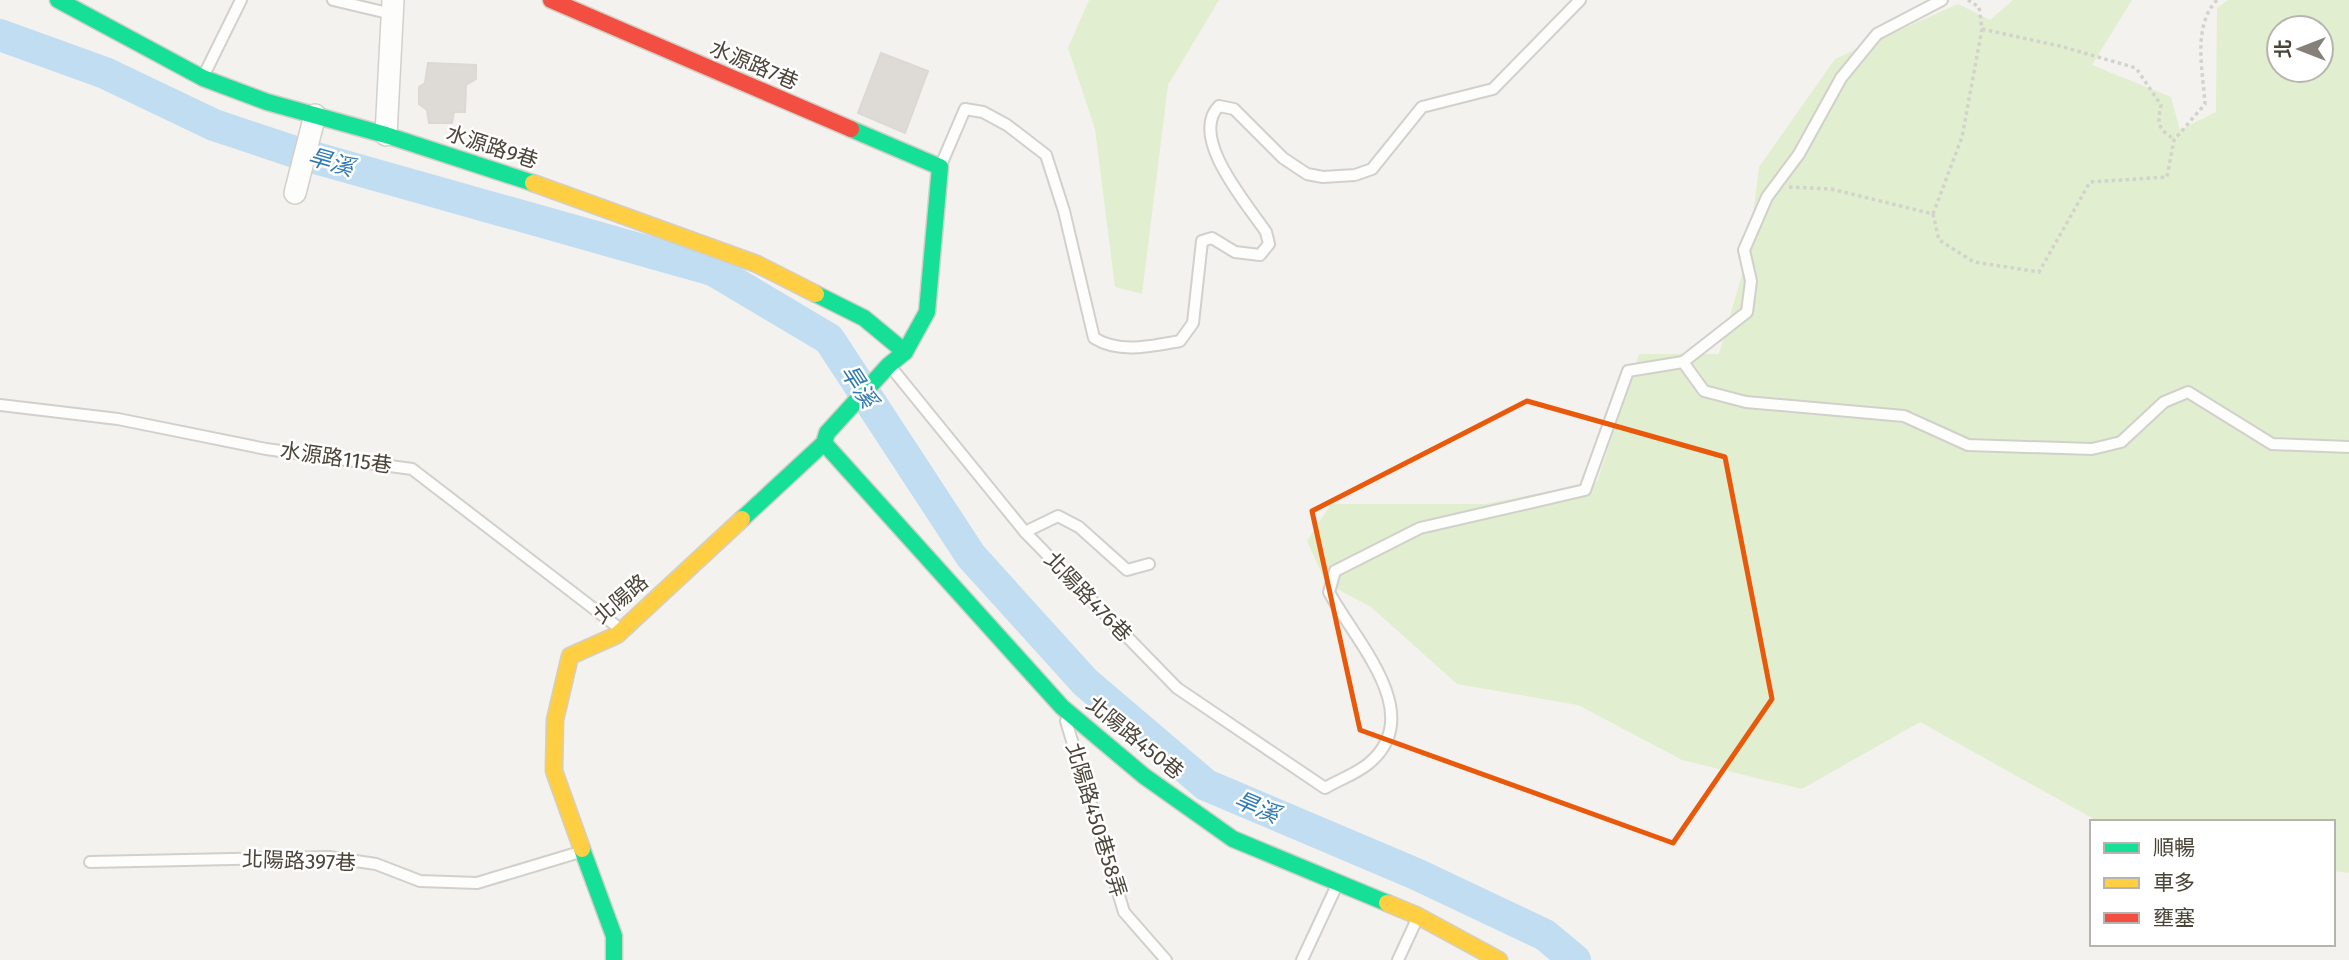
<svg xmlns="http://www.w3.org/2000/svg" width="2349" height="960" font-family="'Fira Sans','Noto Sans TC',sans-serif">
	<rect width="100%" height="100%" fill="#f4f2ee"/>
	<g fill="#e1eecf" fill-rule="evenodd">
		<path d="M1089,0H1219L1168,85L1142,294L1115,287L1095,129L1068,48Z"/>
		<path d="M2013,0H2132L2092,65L2171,97L2180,130L2216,112L2217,8L2228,0H2349V873L2333,871V822H2099L1920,722L1802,789L1682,760L1578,705L1457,684L1371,607L1326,583L1307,541L1331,504H1485L1597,482L1639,354H1719L1749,250L1759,167L1835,59L1958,4L1990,20ZM2279,28H2321V70H2279Z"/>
	</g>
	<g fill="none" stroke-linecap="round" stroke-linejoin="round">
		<path stroke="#c0ddf1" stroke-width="32" d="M0,35L105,73L214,125L298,153L713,270L829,339L971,556L1085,682L1206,785L1416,874L1545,935L1575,960"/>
	</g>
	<g fill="#dedbd6" stroke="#dcd9d4" stroke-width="2">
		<path d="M881,53L928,71L905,133L858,113Z"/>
		<path d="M428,63L476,65V79L466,85L465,112H454L452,123H429L427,110L419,104V87L425,83Z"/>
	</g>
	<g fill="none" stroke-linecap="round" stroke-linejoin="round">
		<g stroke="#d2d0cb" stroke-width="14">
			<g id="lane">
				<path d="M333,0L392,14"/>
				<path d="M204,75L241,0"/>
				<path d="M941,165L965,109L983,112L1007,125L1046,155L1064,211L1094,338C1120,354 1151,346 1180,341L1193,323L1202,241L1212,238L1235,252L1260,255L1269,244L1266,232C1248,205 1188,137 1219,106L1234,109L1283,158L1307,174L1323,177L1355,175L1372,169L1422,107L1493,89L1580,0"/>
				<path d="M1683,362L1747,312L1751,281L1744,250L1767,197L1799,154L1841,78L1877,34L1942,0"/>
				<path d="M890,366L1025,532L1177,688L1325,788C1338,780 1356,774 1368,764C1429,715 1354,640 1329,592L1335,571L1420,528L1585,490L1628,371L1683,362L1704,391L1746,402L1904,416L1968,445L2092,449L2121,442L2164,402L2188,392L2272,444L2349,447"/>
				<path d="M0,405L118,419L266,449L412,469L619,628"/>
				<path d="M1025,532L1058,516L1079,527L1127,570L1149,564"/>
				<path d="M1066,721L1124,912L1166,960"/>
				<path d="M90,862L329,857L376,864L420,881L477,883L580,852"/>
				<path d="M1302,960L1337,885"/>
				<path d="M1398,960L1417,919"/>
			</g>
		</g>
		<g stroke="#d2d0cb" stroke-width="24">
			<g id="street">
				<path d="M386,135L393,0"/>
				<path d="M295,193L315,115"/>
			</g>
		</g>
		<g stroke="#d3cfc5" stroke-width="19">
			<g id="fast">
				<path d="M58,0L203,78L267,102L386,135L533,183"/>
				<path d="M816,294L864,318L905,352"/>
				<path d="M824,443L1062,707L1144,776L1233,839L1387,903"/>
				<path d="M742,519L824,443L827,433L889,365L905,352L927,312L940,167L851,129"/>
				<path d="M582,849L614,936V960"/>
			</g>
		</g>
		<g stroke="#d3cfc5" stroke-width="19">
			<g id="slow">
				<path d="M533,183L757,264L816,294"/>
				<path d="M582,849L554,771L555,720L570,656L617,635L742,519"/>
				<path d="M1387,903L1418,916L1499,960"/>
			</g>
		</g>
		<g stroke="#d3cfc5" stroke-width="19">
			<path id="jam" d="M551,0L851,129"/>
		</g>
		<g stroke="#d3d2cc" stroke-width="3.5" stroke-dasharray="3.5 3.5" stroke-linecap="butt">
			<path d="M1982,29L2060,46L2136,68L2161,105C2157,124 2158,129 2174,139"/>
			<path d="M1789,187L1831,189L1933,214L1939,240L1974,262L2039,272L2090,182L2167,177L2174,140L2205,104C2203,71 2192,26 2217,0"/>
			<path d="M1933,214L1962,137L1982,29L1979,7L1968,0"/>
		</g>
		<use href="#lane" stroke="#fdfdfc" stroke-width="10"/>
		<use href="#street" stroke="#fdfdfc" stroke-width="21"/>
		<use href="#fast" stroke="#16e098" stroke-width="16"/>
		<use href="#slow" stroke="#ffcf43" stroke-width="16"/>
		<use href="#jam" stroke="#f24e42" stroke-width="16"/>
	</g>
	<path fill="none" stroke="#e8590c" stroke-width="5" stroke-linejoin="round" d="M1527,401L1725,457L1772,699L1673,843L1360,730L1312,511Z"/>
	<g text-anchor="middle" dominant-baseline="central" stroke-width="5" stroke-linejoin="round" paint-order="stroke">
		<g font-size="21" fill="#4b4439" stroke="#fff">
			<text transform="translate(754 65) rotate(23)">水源路7巷</text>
			<text transform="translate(492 147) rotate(18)">水源路9巷</text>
			<text transform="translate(336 458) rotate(8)">水源路115巷</text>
			<text transform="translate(1088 597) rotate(46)">北陽路476巷</text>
			<text transform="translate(621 599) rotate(-40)">北陽路</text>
			<text transform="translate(1135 738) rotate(39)">北陽路450巷</text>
			<text transform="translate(1096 820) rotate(73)">北陽路450巷58弄</text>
			<text transform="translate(299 861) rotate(2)">北陽路397巷</text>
		</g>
		<g font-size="23" font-style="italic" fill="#2e7ab2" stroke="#fff">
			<text transform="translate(331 162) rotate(16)">旱溪</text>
			<text transform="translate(859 386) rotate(57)">旱溪</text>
			<text transform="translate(1257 807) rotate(23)">旱溪</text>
		</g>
	</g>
	<rect x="2090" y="820" width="245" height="126" fill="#ffffff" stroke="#b7b4b0" stroke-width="2"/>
	<rect x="2104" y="843" width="35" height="10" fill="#16e098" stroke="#b7b4b0" stroke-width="2"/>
	<text x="2153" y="855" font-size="21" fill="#4b4439">順暢</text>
	<rect x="2104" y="878" width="35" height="10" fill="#ffcf43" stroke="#b7b4b0" stroke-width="2"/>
	<text x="2153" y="890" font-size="21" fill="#4b4439">車多</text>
	<rect x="2104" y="913" width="35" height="10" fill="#f24e42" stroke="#b7b4b0" stroke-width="2"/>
	<text x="2153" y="925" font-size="21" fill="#4b4439">壅塞</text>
	<g transform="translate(2300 49) rotate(270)"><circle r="33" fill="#ffffff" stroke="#b7b4b0" stroke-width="2"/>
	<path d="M0-5L12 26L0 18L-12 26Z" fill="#868178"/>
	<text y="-10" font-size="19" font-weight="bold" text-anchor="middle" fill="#4b4439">北</text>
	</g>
</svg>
